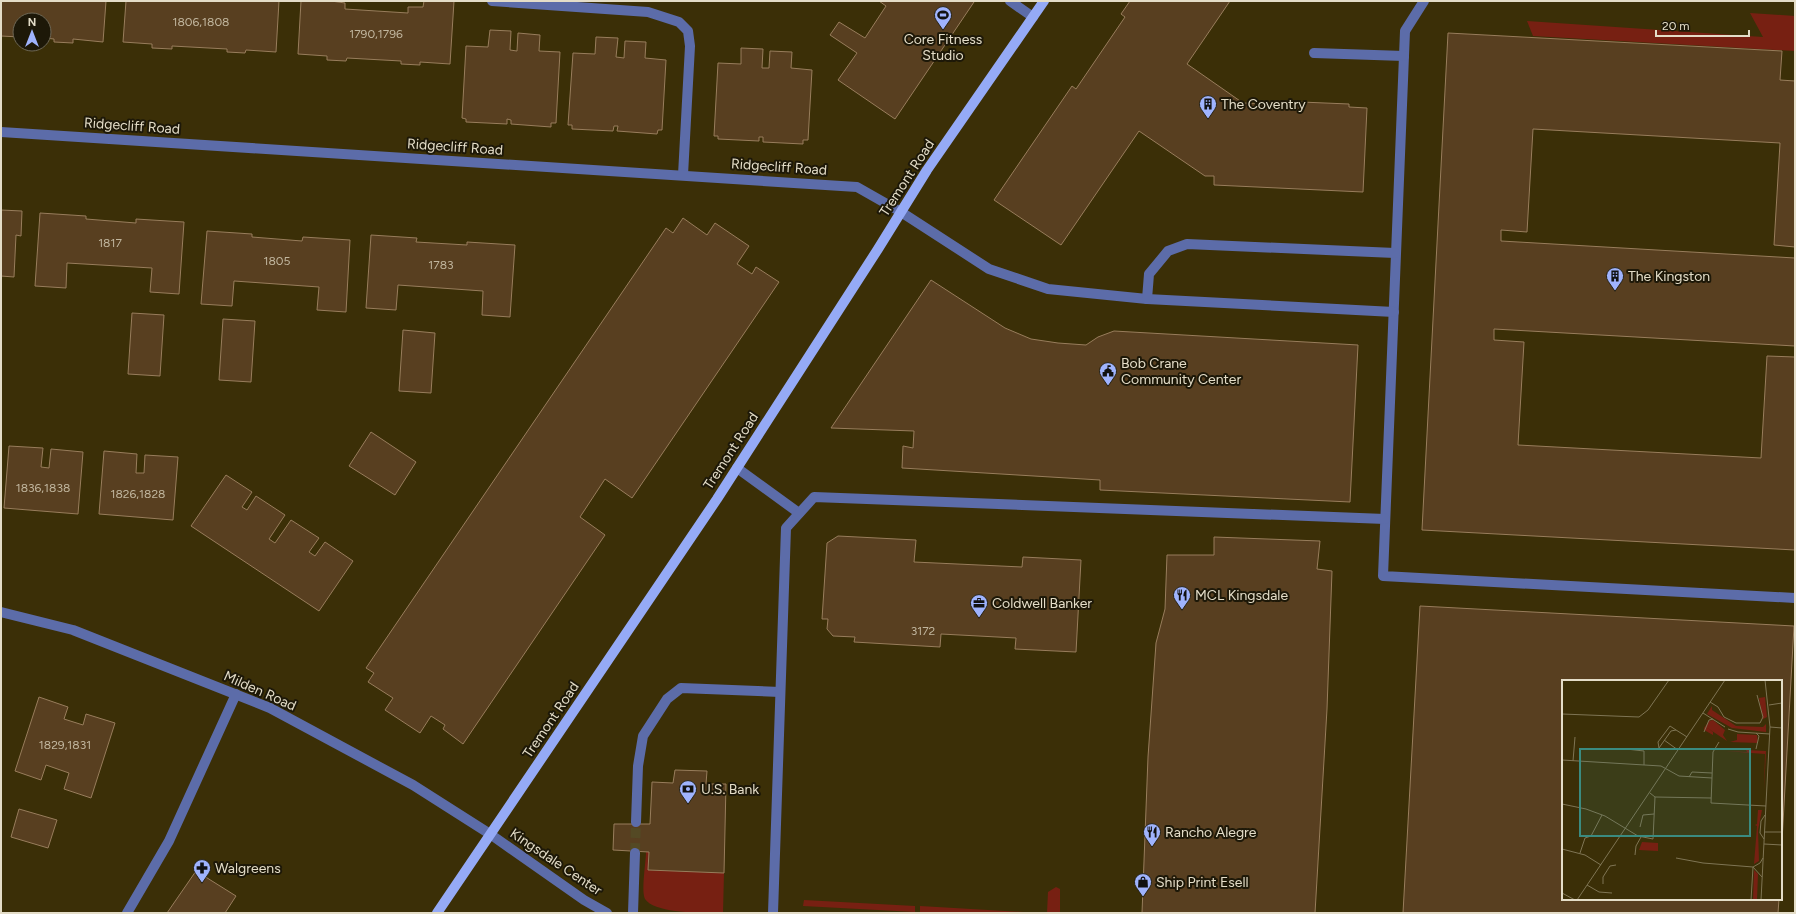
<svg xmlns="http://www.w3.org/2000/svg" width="1796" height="914" font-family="Figtree,sans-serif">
	<rect width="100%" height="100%" fill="#3b2f07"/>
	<g fill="#772012">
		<path d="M1750,13L1795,16V51L1533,36L1527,21L1763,37Z"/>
		<path d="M646,852H649V870L724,873L723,913C704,913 655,914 645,899C641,890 646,862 646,852Z"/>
		<path d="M1056,887L1060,889V913H1047L1048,892Z"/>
		<path d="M804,900L915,906V912L803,906Z"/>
		<path d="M920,906L1040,913H931L920,912Z"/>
	</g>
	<g fill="#583f20" stroke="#987d5c">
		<path d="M1,1H106L103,42L73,39V43L54,42V39L44,38V20H20V37L1,36Z"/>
		<path d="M126,1H279L276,52L246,50L245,53L227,52V49L172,46V49L152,48V44L123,42Z"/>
		<path d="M301,1H331L345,3V9L408,13V7H423L424,1H454L450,64L420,62V65L401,64V61L347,58L346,61L327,60V56L298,54Z"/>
		<path d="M879,1H972L974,2L895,119L838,80L857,53L830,35L839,22L865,38L886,6Z"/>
		<path d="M1130,1H1230L1187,64L1243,103L1301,105V102L1349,104V107L1367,108L1363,192L1214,185V176H1205L1139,131L1061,245L994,200L1072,86L1076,89L1125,17L1121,14Z"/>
		<path d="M490,30L511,31L510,50L517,51L518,33L540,35L539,51L560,52L556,123H551V127L511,124V120L507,119V124L466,122V119L462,118L466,46L488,47Z"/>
		<path d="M1448,33L1782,51L1780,80L1795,81V247L1774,245L1780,143L1533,129L1527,232L1501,230V241L1795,258V346L1494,329V340L1524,342L1518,445L1761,458L1767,356L1795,357V550L1422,530Z"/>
		<path d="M596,37L618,38L616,57L624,58L625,41L646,42L645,58L666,60L662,130H658L657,134L617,131L618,126H614L613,131L572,129V125H568L573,53L595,54Z"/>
		<path d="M741,48L763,49L762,68H769L770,51L792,52L791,68L812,70L808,140H803V144L763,142V137H759V141L718,139V136H714L718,63L741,64Z"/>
		<path d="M1,210L22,211L21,236L16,235L14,277L1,276Z"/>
		<path d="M40,213L86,216V219L136,223V219L184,222L179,294L150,292L152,268L67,263L66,288L35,286Z"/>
		<path d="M683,218L707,235L715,223L749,246L737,264L752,274L756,267L779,282L632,498L605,479L580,517L605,535L463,744L443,729L445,725L431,716L420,733L385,710L393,698L368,682L374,673L366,668L666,228L673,233Z"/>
		<path d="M207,231L252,234V237L302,241L303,237L350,240L346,312L317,310L319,287L234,281L232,306L201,304Z"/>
		<path d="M371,235L417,238L416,242L467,245V242L515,245L510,317L482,315L483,291L398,285L396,310L366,308Z"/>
		<path d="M931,280L1005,328L1031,339L1058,343L1086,345L1098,337L1114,331L1358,345L1350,502L1100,490V480L902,468L903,446L913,448L914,431L831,428Z"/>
		<path d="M132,313L164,315L160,376L128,374Z"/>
		<path d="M223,319L255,321L251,382L219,380Z"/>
		<path d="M403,330L435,333L431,393L399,391Z"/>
		<path d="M371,432L416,462L395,495L349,466Z"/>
		<path d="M9,446L43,448L41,467L49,468L51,449L83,452L78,514L4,508Z"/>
		<path d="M104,451L137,454L136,473H144L145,455L178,457L173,520L99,514Z"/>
		<path d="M226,475L252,492L242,507L247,510L256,496L285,515L269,539L275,543L291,520L319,538L309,552L315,556L325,542L353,561L319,611L191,526Z"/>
		<path d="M838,536L916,540L914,562L1022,567L1023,557L1081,560L1076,652L1015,649L1016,638L941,634L940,647L854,642L855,637L833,636L827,629L828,619H822L827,543Z"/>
		<path d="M1214,537L1320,541L1317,569L1332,571L1327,709L1315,913H1142L1148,757L1156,643L1165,609L1167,555H1214Z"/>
		<path d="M1420,606L1794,626L1781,859V681H1563V899H1779L1778,913H1403Z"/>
		<path d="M39,697L68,707L64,719L83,725L86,714L115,723L91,798L64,789L69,773L46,765L41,780L15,771Z"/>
		<path d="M675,770L707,771L706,784H726L724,873L648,870L649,852L613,850L614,824H650L652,782L673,783Z"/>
		<path d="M19,809L57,820L48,848L11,837Z"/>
		<path d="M196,871L236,896L225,913H167Z"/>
	</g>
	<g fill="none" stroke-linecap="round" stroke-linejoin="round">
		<path stroke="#544924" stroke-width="10" stroke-dasharray="10 5" stroke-linecap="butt" d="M635,853L636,822"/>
		<g stroke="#5c6ca9" stroke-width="10">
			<path d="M492,1L648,12L679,22L688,31L690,46L683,175"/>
			<path d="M1010,1L1033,17"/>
			<path d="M1424,1L1405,31L1383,576L1795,598"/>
			<path d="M1314,53L1404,56"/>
			<path d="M1,132L857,187L901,212L989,269L1048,289L1147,299L1394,312"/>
			<path d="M1147,299L1149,274L1168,251L1187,244L1395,253"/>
			<path d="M737,468L799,513"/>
			<path d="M1,612L73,630L270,708L413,785L490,834L584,900L607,913"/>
			<path d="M636,822L638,766L643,736L667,699L681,688L780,692"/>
			<path d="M127,913L169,841L236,694"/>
			<path d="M633,913L635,853"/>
			<path d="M773,913L786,528L814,497L1385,519"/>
		</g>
		<path stroke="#95aaf6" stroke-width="10" d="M437,913L717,499L878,249L927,170L1044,1"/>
	</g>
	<defs>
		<g id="stadium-pin" transform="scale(0.9)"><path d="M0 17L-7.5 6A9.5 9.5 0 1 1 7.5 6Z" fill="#9fb3fd" stroke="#1d1808"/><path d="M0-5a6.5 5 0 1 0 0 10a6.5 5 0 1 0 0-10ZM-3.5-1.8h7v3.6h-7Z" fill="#111"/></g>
		<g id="building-pin" transform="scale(0.9)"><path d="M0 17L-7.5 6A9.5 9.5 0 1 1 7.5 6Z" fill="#9fb3fd" stroke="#1d1808"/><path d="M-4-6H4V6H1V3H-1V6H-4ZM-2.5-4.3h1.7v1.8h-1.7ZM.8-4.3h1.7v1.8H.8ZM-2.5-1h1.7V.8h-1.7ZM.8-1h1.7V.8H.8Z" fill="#111"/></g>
		<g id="civic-pin" transform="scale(0.9)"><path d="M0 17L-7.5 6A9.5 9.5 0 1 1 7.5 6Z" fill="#9fb3fd" stroke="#1d1808"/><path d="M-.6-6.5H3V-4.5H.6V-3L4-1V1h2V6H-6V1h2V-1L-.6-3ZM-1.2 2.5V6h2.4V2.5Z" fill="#111"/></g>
		<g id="restaurant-pin" transform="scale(0.9)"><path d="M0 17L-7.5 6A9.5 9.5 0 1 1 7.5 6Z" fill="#9fb3fd" stroke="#1d1808"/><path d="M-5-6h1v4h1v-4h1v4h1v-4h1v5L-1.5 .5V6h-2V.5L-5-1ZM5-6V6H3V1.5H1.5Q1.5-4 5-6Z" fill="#111"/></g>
		<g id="office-pin" transform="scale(0.9)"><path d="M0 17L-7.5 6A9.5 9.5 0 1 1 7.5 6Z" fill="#9fb3fd" stroke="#1d1808"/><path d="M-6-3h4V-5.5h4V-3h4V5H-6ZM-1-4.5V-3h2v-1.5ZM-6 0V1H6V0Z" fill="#111"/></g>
		<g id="bank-pin" transform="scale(0.9)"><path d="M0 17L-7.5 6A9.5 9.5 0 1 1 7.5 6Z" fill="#9fb3fd" stroke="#1d1808"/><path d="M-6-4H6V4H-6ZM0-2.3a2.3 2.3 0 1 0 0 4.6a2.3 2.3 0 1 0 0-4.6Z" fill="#111"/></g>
		<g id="pharmacy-pin" transform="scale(0.9)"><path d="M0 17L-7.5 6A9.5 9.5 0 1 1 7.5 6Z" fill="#9fb3fd" stroke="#1d1808"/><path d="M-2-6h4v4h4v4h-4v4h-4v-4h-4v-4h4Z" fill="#111"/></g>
		<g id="shop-pin" transform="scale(0.9)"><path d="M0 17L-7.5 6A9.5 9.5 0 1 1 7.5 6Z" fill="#9fb3fd" stroke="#1d1808"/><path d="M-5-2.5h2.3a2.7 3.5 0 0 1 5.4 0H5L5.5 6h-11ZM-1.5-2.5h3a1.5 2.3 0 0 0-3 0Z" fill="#111"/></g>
	</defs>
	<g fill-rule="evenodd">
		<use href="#stadium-pin" x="943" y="15"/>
		<use href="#building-pin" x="1208" y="104"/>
		<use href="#building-pin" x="1615" y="276"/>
		<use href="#civic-pin" x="1108" y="371"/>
		<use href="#restaurant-pin" x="1182" y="595"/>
		<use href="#office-pin" x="979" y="603"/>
		<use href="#bank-pin" x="688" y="789"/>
		<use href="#restaurant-pin" x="1152" y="832"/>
		<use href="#pharmacy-pin" x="202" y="868"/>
		<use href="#shop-pin" x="1143" y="882"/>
	</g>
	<g text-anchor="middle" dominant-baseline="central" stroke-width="4" stroke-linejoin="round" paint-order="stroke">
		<g font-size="12" fill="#c1b69e">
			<text x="201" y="22">1806,1808</text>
			<text x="376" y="34">1790,1796</text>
			<text x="110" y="243">1817</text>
			<text x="277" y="261">1805</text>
			<text x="441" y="265">1783</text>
			<text x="43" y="488">1836,1838</text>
			<text x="138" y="494">1826,1828</text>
			<text x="923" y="631">3172</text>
			<text x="65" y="745">1829,1831</text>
		</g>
		<g font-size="14" fill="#e4ddc8" stroke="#1d1808" text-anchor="start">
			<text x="943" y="39" text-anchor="middle">Core Fitness<tspan x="943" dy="16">Studio</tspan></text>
			<text x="1221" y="104">The Coventry</text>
			<text x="1628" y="276">The Kingston</text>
			<text x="1121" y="363">Bob Crane<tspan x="1121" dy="16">Community Center</tspan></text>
			<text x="1195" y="595">MCL Kingsdale</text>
			<text x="992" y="603">Coldwell Banker</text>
			<text x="701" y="789">U.S. Bank</text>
			<text x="1165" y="832">Rancho Alegre</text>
			<text x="215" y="868">Walgreens</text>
			<text x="1156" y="882">Ship Print Esell</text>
		</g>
		<g font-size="14" fill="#e4ddc8" stroke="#1d1808">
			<text transform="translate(132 126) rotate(4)">Ridgecliff Road</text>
			<text transform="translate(455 147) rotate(4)">Ridgecliff Road</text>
			<text transform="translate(779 167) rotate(4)">Ridgecliff Road</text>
			<text transform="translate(907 178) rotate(-57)">Tremont Road</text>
			<text transform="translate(731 451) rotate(-57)">Tremont Road</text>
			<text transform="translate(260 691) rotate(24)">Milden Road</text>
			<text transform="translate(551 720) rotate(-56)">Tremont Road</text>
			<text transform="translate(556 862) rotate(34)">Kingsdale Center</text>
		</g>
	</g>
	<g transform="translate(1562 680)">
		<rect width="220" height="220" fill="#3b2f07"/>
		<path d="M203,17L205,37L201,39L197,18ZM150,26V30L174,46L201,47L204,44V52L170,48L145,34ZM151,40L163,50L161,55L165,61L144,47L151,52V55L142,50V48L147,41ZM175,54L195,55L196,63L168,62L175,60ZM184,70L204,71L202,110L203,74L163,71L185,72ZM196,130H200L196,150L197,181L192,184L195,146L193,145L195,144ZM80,162L96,163V171L77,170ZM192,190L196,194L195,220H191Z" fill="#772012"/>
		<path fill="none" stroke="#7f7554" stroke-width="1" d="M148,22L156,27L162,37L174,43H198L201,37L195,15M207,25L220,23M141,33L163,47M0,34L77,37L86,30L107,0M208,47L220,48M166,49L176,52L208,54M114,50L109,51L97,68L96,62L108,46L114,50L122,55L125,57M142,52L147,40L151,39M194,53L197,56L194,69M102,60L116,70M157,62L151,72L149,123L204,126M64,69L82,71V85M0,80L99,86L117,96L150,98M11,81L13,57M127,97L130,92L150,93M88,113L93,117L149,118M0,124L24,129L43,136L76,156L91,159L93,117M78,147L81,135L92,134M203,152H220M202,159L198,153L199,141L203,135M202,164L220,165M0,169L23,175L39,185M18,173L23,158L29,156L40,135M73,175L74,166L79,157M114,178L141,183L191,187L200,197M191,187L198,183L201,178M41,204V197L48,186L54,185M25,205L37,212L50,213M0,213L13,220M15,220L163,0M189,220L191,187M199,220L208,47L203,0"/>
		<path fill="#3a8b80" fill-opacity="0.15" stroke="#3a8b80" stroke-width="2" d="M18,69H188V156H18Z"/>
		<rect width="220" height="220" fill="none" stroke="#e4ddc8" stroke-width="2"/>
	</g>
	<rect width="1796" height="914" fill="none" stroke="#e4ddc8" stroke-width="4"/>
	<g transform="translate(32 32)"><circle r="19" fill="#1d1808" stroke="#6d6755"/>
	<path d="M0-3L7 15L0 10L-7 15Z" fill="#9fb3fd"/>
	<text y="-6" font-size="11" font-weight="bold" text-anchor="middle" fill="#e4ddc8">N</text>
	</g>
	<path d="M1656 30v6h93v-6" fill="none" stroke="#e4ddc8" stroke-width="2"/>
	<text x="1662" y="30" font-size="12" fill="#e4ddc8" stroke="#1d1808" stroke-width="3" paint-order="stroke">20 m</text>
</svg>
